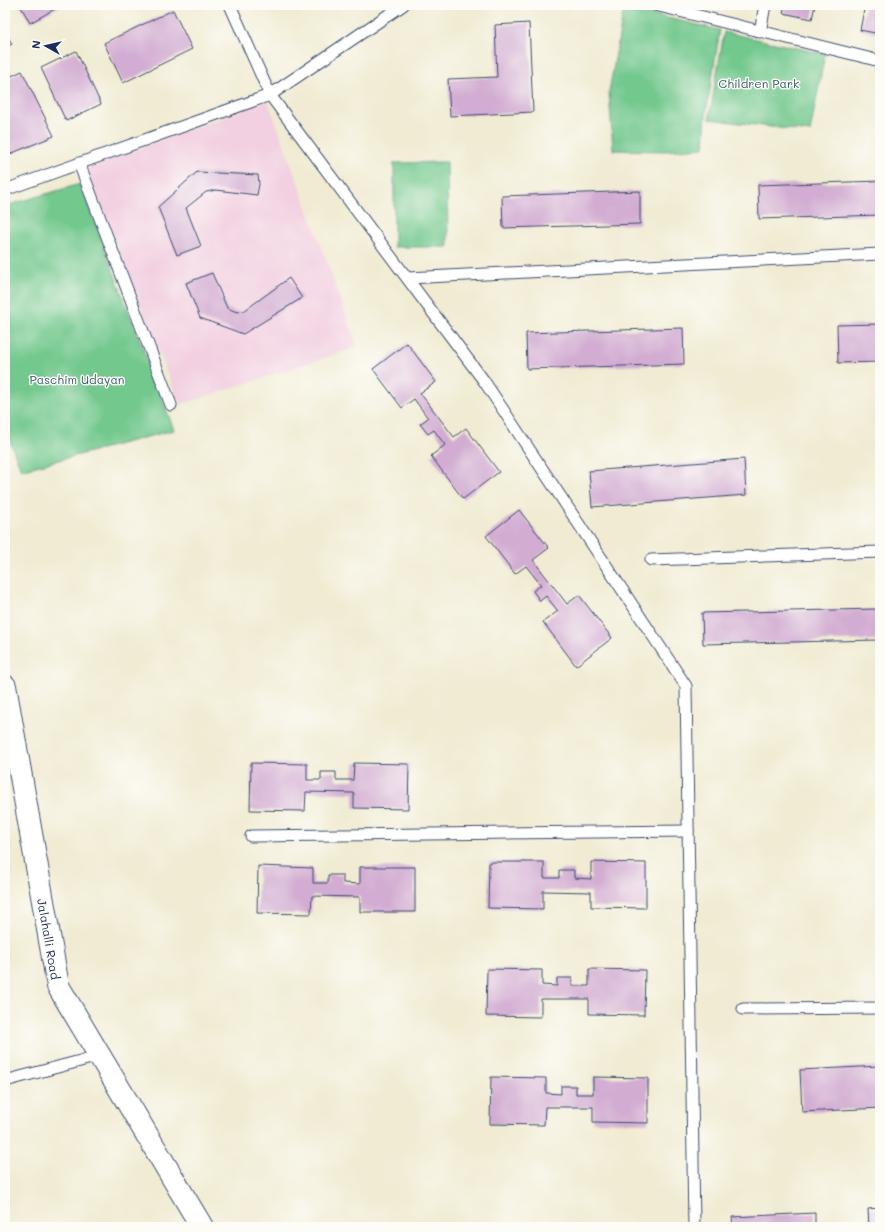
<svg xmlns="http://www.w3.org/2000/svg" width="885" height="1232" font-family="Mali,sans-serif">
	<rect width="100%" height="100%" fill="#fdfcf7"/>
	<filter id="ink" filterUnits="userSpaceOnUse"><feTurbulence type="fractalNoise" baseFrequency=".025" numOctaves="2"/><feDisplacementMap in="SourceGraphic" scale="8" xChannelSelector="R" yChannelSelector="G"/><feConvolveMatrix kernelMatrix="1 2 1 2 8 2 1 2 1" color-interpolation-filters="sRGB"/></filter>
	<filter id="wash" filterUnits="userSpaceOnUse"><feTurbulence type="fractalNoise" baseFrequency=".012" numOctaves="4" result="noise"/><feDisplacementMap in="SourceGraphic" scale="16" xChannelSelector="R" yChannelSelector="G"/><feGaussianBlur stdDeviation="0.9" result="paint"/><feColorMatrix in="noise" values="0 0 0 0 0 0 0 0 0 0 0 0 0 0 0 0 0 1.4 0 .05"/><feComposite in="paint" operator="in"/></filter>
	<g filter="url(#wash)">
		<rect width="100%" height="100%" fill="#f0ebd2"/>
		<path fill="#f2cfe1" d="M268,101L358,347L180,405L86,168Z"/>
		<g fill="#72c88d" stroke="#467c76">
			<path d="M624,8L720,30L706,114L704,148L664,151L613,150L609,92Z"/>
			<path d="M724,32L825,54L810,132L709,119Z"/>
			<path d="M447,162L448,247H394V163Z"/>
			<path d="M80,184L174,430L21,470L5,428V206Z"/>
		</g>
		<g id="blocks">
			<g fill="#d2acd2">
				<path d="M20,5H62L30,23Z"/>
				<path d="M785,5H815L812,19L783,13Z"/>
				<path d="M865,5H880V34L860,30Z"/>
				<path d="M173,10L192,49L123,83L104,43Z"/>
				<path d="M529,23L533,112L450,116L448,79L497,77L495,25Z"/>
				<path d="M5,31L12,44L5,48Z"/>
				<path d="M76,51L101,104L66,121L41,68Z"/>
				<path d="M22,71L54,136L5,156V79Z"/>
				<path d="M197,172L258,175L259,184L257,195L216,190L206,192L186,208L201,246L177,255L158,207Z"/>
				<path d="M880,181V215L759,219L758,185Z"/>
				<path d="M640,191V224L503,228L502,196Z"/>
				<path d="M212,273L227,308L237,312L244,311L289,278L302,298L243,334L200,318L186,283Z"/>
				<path d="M880,324V362L838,363L837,325Z"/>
				<path d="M683,328L684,364L527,369L526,333Z"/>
				<path d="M407,343L436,382L420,393L454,437L466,428L499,472L463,499L431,456L445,445L434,430L428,434L420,424L428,418L414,399L402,408L373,369Z"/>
				<path d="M744,459L746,495L592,507L589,471Z"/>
				<path d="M519,510L549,548L533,560L567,604L579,595L612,638L576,666L543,622L558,611L546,596L540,601L533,591L541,585L526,566L515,574L486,536Z"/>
				<path d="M877,609L878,640L703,644L702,613Z"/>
				<path d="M251,763L307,764V780H321V772H336V780H353L354,763L409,764L408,809L354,808V793L306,792L305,811L250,810Z"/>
				<path d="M489,862H544V878H559V870H574V878L591,879V862L646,863V908L591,907V892L543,891V909L488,908Z"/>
				<path d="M258,866L313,868V883H328V875H343V883L360,884V867H415V912H360V897L312,896L311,914L257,913Z"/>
				<path d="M487,969L542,970V985L557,986V978H572V986H589V969L645,970L644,1015L589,1014V999H541V1017L486,1016Z"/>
				<path d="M880,1066V1108L802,1112L800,1070Z"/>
				<path d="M491,1077L546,1078V1093L561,1094V1086H576V1094H593V1077L648,1078V1123L593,1122V1107H545L544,1125L490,1124Z"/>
				<path d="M880,1208V1227H869L868,1209Z"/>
				<path d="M815,1213V1227H733L732,1217Z"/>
			</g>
		</g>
	</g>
	<g filter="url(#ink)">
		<use href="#blocks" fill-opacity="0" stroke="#3b4b6f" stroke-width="1"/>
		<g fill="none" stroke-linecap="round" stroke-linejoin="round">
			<g stroke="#3b4b6f" stroke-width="13">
				<g id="lane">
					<path d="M230,5L270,95L403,5"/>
					<path d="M655,5L880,61"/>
					<path d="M760,32L765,5"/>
					<path d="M79,163L171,405"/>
					<path d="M5,190L270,95L484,381L686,686L694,1227"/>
					<path d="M408,278L880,254"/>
					<path d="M651,560L880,552"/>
					<path d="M251,836L688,831"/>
					<path d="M743,1009L880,1008"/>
					<path d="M5,1081L99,1056"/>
				</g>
			</g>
			<g stroke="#3b4b6f" stroke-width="24">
				<path id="secondary" d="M5,686L58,986L202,1227"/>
			</g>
			<use href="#lane" stroke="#fff" stroke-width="11"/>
			<use href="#secondary" stroke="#fff" stroke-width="22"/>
		</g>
	</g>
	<g text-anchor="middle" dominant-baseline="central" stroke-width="3" stroke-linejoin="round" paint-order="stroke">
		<g font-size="12" fill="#355d6c" stroke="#fdfcf7">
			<text x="759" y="83">Children Park</text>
			<text x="77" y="379">Paschim Udayan</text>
		</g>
		<g font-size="12" fill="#1b2f5e" stroke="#fdfcf7">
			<text transform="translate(49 939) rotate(80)">Jalahalli Road</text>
		</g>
	</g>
	<rect width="885" height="1232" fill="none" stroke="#fdfcf7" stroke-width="20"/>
	<g transform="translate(46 46) rotate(278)" stroke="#fdfcf7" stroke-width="3" paint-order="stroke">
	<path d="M0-3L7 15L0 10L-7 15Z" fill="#1b2f5e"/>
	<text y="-6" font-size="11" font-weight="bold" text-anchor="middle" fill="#1b2f5e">N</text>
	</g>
</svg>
